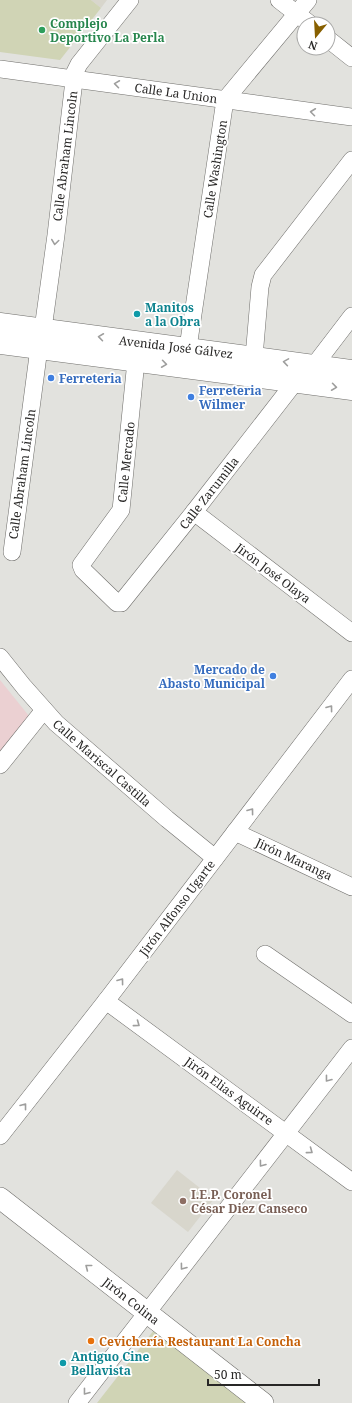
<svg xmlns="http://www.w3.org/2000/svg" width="352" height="1403" font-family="'Noto Serif',serif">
	<rect width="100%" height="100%" fill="#e2e2de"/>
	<path fill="#ebd0d2" d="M0,680L29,716L0,752Z"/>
	<g fill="#d8d6cc">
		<path d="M91,0H107L101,8Z"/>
		<path d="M177,1170L214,1199L188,1232L151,1203Z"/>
	</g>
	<g fill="#d0d4b5">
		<path d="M0,0H91L101,8L60,60L0,52Z"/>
		<path d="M154,1330L249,1403H97Z"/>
	</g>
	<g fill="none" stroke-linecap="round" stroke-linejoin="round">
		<g stroke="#6f6e6b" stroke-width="18">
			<g id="minor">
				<path d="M279,0L310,24"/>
				<path d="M328,39L352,58"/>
				<path d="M0,69L352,117"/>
				<path d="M43,329L56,235L75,72L79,64L130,0"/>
				<path d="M254,357L260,287L263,275L352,160"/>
				<path d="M136,361L121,510L81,565L83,570L117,603H121L194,512L295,382"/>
				<path d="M186,361L225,100L308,0"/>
				<path d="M313,367L352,316"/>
				<path d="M194,512L352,633"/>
				<path d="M12,552L39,348"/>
				<path d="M0,657L24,687L56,723L167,819L215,858"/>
				<path d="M0,765L44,710"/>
				<path d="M235,832L352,887"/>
				<path d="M265,954L352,1014"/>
				<path d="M106,1001L352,1182"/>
				<path d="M0,1136L106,1001L352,679"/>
				<path d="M77,1403L352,1048"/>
			</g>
		</g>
		<g stroke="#6f6e6b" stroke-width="22">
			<path id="tertiary" d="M0,1198L263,1403"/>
		</g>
		<g stroke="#6f6e6b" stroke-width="23">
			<g id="secondary">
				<path d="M0,324L352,371"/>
				<path d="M0,343L352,389"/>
			</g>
		</g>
		<use href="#minor" stroke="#fff" stroke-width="17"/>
		<use href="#tertiary" stroke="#fff" stroke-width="21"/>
		<use href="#secondary" stroke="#fff" stroke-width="22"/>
	</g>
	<defs><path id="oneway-chevron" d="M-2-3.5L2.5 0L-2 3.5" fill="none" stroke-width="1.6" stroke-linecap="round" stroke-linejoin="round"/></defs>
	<g stroke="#9e9e9d">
		<use href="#oneway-chevron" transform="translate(117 84) rotate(-172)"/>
		<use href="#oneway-chevron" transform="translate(313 112) rotate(-173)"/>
		<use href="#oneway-chevron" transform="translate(55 242) rotate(98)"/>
		<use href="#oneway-chevron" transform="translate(101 337) rotate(-172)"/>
		<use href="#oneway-chevron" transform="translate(286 362) rotate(-171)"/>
		<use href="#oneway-chevron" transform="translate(164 364) rotate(8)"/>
		<use href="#oneway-chevron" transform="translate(334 387) rotate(8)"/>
		<use href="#oneway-chevron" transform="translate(330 708) rotate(-53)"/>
		<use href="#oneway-chevron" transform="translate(251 811) rotate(-53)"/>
		<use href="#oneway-chevron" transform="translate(121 981) rotate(-53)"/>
		<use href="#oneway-chevron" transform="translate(137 1024) rotate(36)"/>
		<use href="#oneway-chevron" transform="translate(328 1079) rotate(128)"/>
		<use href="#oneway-chevron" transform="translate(24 1106) rotate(-52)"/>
		<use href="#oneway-chevron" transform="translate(310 1151) rotate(36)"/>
		<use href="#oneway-chevron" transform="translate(262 1164) rotate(127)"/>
		<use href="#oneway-chevron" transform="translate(88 1267) rotate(-142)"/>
		<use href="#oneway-chevron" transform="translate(183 1267) rotate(127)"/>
		<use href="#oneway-chevron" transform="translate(86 1392) rotate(128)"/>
	</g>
	<circle fill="#2e9e5b" stroke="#fff" stroke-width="1.5" cx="42" cy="30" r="4"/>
	<g fill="#0f9aa8" stroke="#fff" stroke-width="1.5">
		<circle cx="137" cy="314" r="4"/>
		<circle cx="63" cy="1363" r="4"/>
	</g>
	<g fill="#3f7fe0" stroke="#fff" stroke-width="1.5">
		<circle cx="51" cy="378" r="4"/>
		<circle cx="191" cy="397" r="4"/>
		<circle cx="273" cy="676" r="4"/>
	</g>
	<circle fill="#8d6e63" stroke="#fff" stroke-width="1.5" cx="183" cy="1201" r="4"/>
	<circle fill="#e8710a" stroke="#fff" stroke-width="1.5" cx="91" cy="1341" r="4"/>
	<g text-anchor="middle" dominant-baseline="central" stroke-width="3.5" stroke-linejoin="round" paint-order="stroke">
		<g font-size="12" font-weight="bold" fill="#27864d" stroke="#fff" text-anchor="start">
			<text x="50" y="23">Complejo<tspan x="50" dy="14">Deportivo La Perla</tspan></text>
		</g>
		<g font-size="12" fill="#282726" stroke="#fff">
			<text transform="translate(176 93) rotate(8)">Calle La Union</text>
			<text transform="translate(65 156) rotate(-83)">Calle Abraham Lincoln</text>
			<text transform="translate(215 169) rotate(-81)">Calle Washington</text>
			<text transform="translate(176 347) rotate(7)">Avenida José Gálvez</text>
			<text transform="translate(126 462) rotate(-84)">Calle Mercado</text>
			<text transform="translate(22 474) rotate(-82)">Calle Abraham Lincoln</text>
			<text transform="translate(209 493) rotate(-52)">Calle Zarumilla</text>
			<text transform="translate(273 573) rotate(37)">Jirón José Olaya</text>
			<text transform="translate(102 763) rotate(41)">Calle Mariscal Castilla</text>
			<text transform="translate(294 859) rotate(25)">Jirón Maranga</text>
			<text transform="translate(177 908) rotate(-53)">Jirón Alfonso Ugarte</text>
			<text transform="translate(229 1091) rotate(36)">Jirón Elias Aguirre</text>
			<text transform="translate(131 1301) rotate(38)">Jirón Colina</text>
		</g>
		<g font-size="12" font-weight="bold" fill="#0d838f" stroke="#fff" text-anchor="start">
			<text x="145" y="307">Manitos<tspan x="145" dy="14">a la Obra</tspan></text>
			<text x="71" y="1356">Antiguo Cine<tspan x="71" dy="14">Bellavista</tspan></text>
		</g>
		<g font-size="12" font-weight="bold" fill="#366cbe" stroke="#fff" text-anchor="start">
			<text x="59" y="378">Ferreteria</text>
			<text x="199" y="390">Ferreteria<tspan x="199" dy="14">Wilmer</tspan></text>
			<text x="265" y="669" text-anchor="end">Mercado de<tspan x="265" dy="14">Abasto Municipal</tspan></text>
		</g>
		<g font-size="12" font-weight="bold" fill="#785e54" stroke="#fff" text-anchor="start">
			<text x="191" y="1194">I.E.P. Coronel<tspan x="191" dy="14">César Diez Canseco</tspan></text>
		</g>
		<g font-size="12" font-weight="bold" fill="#c56008" stroke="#fff" text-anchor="start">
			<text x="99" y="1341">Cevichería Restaurant La Concha</text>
		</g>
	</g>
	<g transform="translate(316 36) rotate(198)"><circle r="19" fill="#ffffff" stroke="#a9a9a8"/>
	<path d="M0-3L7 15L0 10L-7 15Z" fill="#886000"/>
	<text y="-6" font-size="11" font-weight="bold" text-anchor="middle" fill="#282726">N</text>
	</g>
	<path d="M208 1379v6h111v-6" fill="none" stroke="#282726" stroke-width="2"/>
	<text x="214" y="1379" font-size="12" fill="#282726" stroke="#ffffff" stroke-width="3" paint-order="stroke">50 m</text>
</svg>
